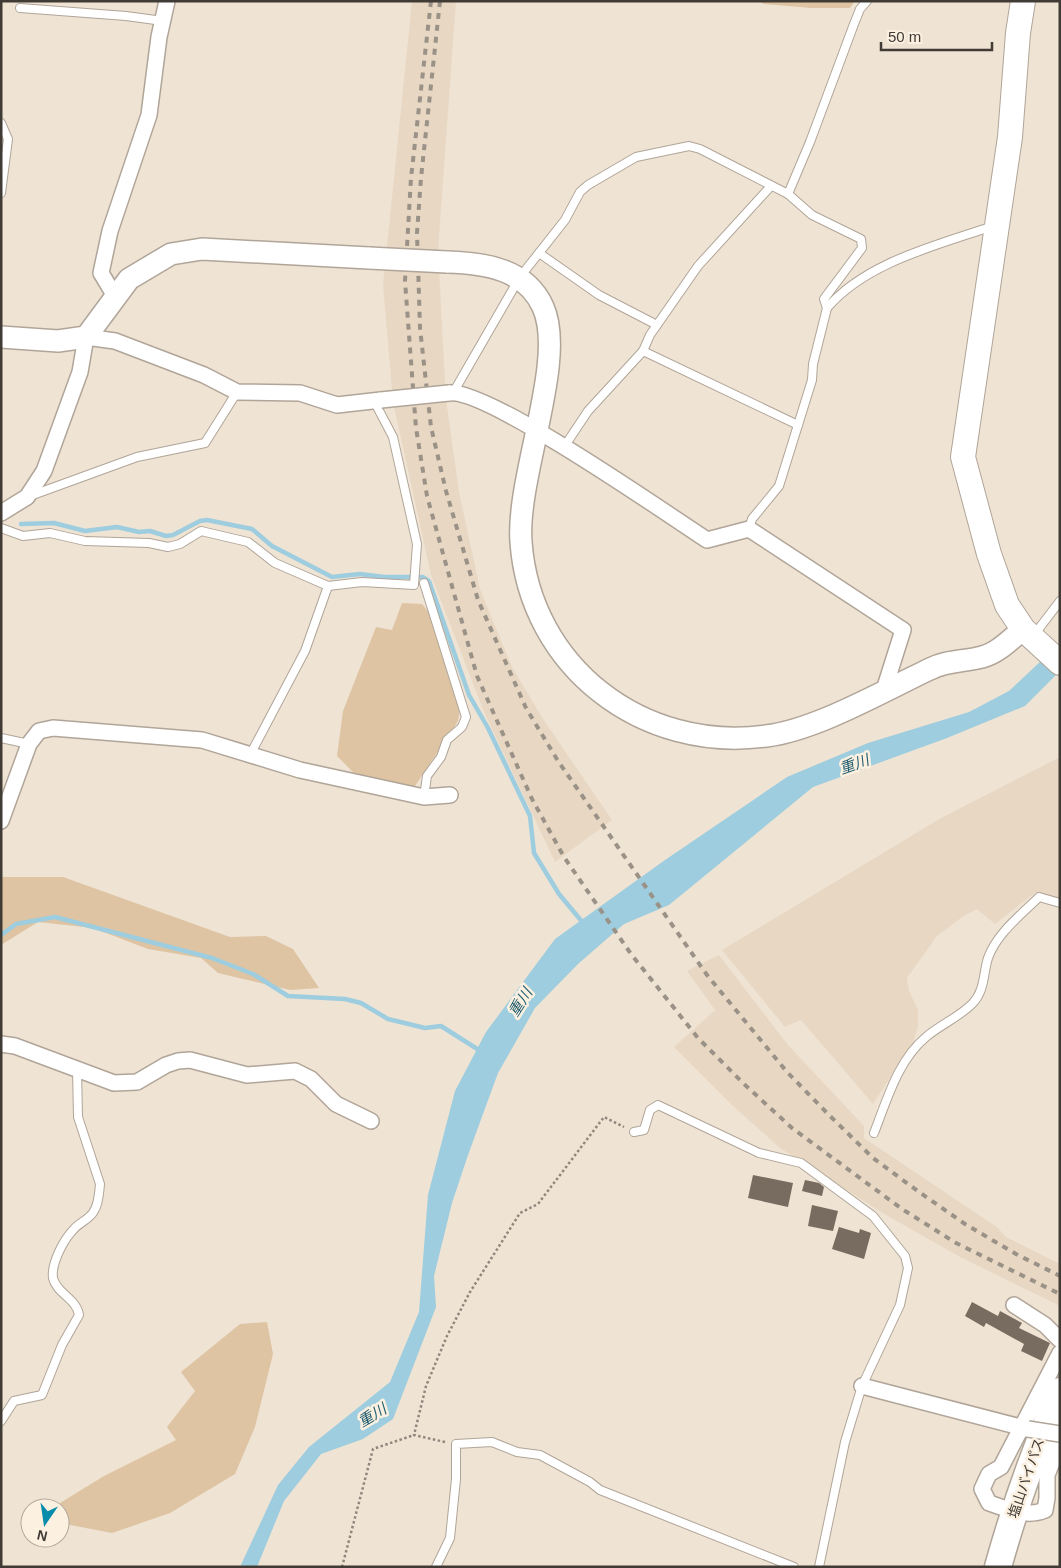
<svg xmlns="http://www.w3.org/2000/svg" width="1061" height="1568" font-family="Helvetica,'Noto Sans JP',sans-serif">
	<rect width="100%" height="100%" fill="#efe3d4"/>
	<g fill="#e8d8c3">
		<path d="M412,1H456L438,250L446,399L459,492L480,589L512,667L543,719L612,820L555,862L484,712L431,575L393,402L383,285Z"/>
		<path d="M1060,757V898L1036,892L995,924L977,909L965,915L937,936L907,978L909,991L918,1010V1027L913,1043L873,1104L801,1020L785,1027L722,950L941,818Z"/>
		<path d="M719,955L788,1045L864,1126V1138L997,1227L1006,1237L1060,1264V1306L960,1257L886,1215L780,1148L732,1105L674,1047L715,1010L687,971Z"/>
	</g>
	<g fill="#dec4a3">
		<path d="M758,1H855L850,8H811L764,4Z"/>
		<path d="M402,603L422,604L431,615L460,709L458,721L413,789L358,777L337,756L343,711L376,627L392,630Z"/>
		<path d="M1,877H63L230,937L266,936L293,949L319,988L290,990L218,973L201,958L148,949L93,928L38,922L1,945Z"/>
		<path d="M267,1322L273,1354L255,1427L235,1474L170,1513L112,1533L60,1523V1503L104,1476L176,1440L167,1427L195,1391L181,1372L240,1324Z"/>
	</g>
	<path fill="#9dcdde" d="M1060,643V671L1025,706L947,738L813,787L669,905L624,924L578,964L535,1008L498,1073L468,1155L452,1203L434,1276L436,1307L393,1419L363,1439L321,1454L284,1501L257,1567H240L278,1485L309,1447L390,1382L419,1312L428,1195L455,1091L486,1032L555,939L665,860L787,777L868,743L969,712L1009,691Z"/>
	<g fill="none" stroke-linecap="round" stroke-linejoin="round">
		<g stroke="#9dcdde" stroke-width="4.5">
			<path d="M21,524L54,523L85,531L117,527L139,532L150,531L166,536L173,535L200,521L207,520L252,529L272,546L332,577L360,574L384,577H423L429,581L469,695L488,728L530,816L534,853L559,894L584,924"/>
			<path d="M1,935L16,924L55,917L212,958L253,974L288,996L345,999L361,1003L388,1019L425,1028L441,1026L482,1052"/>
		</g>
	</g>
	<g fill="#776c5f">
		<path d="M753,1175L793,1183L788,1207L748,1198Z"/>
		<path d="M805,1180L819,1183L824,1187L822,1196L802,1191Z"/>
		<path d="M812,1205L838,1211L833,1231L808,1226Z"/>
		<path d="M839,1227L859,1233L860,1229L871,1233L864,1259L832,1249Z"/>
		<path d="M972,1302L998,1316L1000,1311L1022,1323L1019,1328L1050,1343L1042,1361L1021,1351L1024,1344L986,1323L984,1327L965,1316Z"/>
	</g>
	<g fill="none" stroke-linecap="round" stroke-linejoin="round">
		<g stroke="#b0a598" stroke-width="10">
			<g id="lane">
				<path d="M20,8L126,16L163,21"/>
				<path d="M1,123L8,139L1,193"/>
				<path d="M539,253L599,295L657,325"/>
				<path d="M827,308C866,262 938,245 993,226"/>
				<path d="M643,351L798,425"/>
				<path d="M453,393L520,277L565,220L580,192L588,185L636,157L689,146L700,149L788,194L810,142L854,24L860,9L867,1"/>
				<path d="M564,447L588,411L643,351L650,335L698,266L771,186"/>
				<path d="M30,496L137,457L205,443L237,392"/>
				<path d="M1,528L23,536L50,533L85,541L149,543L168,547L180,544L201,531L248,542L275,563L328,586L362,582L414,585L417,544L393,437L374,401"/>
				<path d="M749,529L752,519L779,486L812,380L813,364L827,308L824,299L862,248L861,239L812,215L788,194"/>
				<path d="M1034,635L1060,601"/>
				<path d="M1,738L29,744"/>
				<path d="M250,755L305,651L328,586"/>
				<path d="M424,797L427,776L441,757L447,740L462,727L466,717L424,583"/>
				<path d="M634,1132L644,1130L650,1110L658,1105L759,1153L801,1163L873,1216L905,1256L908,1268L900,1305L862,1386L845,1442L819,1567"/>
				<path d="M874,1133C887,1100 898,1060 926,1037C940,1025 959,1017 972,1004C985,991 983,974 988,958C997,933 1021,915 1039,897L1060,903"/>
				<path d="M1,1421L14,1401L42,1395L62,1345L79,1315C77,1299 56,1293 53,1278C51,1263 64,1239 74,1229C80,1222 90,1219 94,1211C99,1203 99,1193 100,1184L78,1117L77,1069"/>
				<path d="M436,1567L450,1538L456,1479V1444L492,1442L517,1452L540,1455L590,1482L600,1490L794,1567"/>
			</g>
		</g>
		<g stroke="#b0a598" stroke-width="18">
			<g id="street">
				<path d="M116,298L101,273L110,231L149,115L159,37L167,1"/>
				<path d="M449,393C487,388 667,514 707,540L749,529L903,630L884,690"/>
				<path d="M1,513L27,497L44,471L80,372L86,337L115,341L204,375L237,392L300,393L337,405L381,400"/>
				<path d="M1,821L29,744L39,731L53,728L202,740L300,770L424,797L450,795"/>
				<path d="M1,1044L15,1046L114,1083L137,1082L166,1065L178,1061L190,1060L247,1075L295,1071L311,1079L336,1104L371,1121"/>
				<path d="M1014,1305L1045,1325L1060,1340"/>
				<path d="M1060,1353L1001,1467L989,1474L982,1489L989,1503C1007,1509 1026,1518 1045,1510L1047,1498V1475L1060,1442"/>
				<path d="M862,1386L1028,1429"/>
			</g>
		</g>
		<g stroke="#b0a598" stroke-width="24">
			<g id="secondary">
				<path d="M447,262C485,263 526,269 543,307C567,360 516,477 521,542C530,667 643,753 766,736C816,730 883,691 930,669C948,660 964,662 982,657C998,653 1011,639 1023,629"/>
				<path d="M1,337L58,341L86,337L129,279L171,254L202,249L369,258"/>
			</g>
		</g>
		<g stroke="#b0a598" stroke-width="26">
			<path id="primary" d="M1023,1L1018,33L1010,137L963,457L989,554L1007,605L1023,629L1060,663"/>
		</g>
		<g stroke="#b0a598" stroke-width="29">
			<path id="highway" d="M998,1567C1015,1506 1035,1449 1060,1391"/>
		</g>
		<g stroke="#8f877d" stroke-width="2.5" stroke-dasharray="2.5 2.5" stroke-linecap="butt">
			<path d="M445,1442L414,1435L426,1386L447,1336L470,1292L520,1213L538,1204L604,1117L624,1127"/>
			<path d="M342,1567L373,1449L414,1435"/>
		</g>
		<use href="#lane" stroke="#fff" stroke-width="8"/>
		<use href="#street" stroke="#fff" stroke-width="15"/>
		<use href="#secondary" stroke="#fff" stroke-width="21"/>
		<use href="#primary" stroke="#fff" stroke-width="24"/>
		<use href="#highway" stroke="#fff" stroke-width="26"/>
		<g stroke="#9a9187" stroke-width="4" stroke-dasharray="6 6" stroke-linecap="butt">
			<path d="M431,1L411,178L405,281L416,428L427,496L477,676L532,799L564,857L631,954L698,1038L744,1084L792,1128L902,1209L956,1243L1060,1294"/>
			<path d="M440,1L421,178L417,233L420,328L431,427L446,491L478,600L526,708L558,761L707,975L787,1072L829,1115L873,1158L919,1192L965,1224L1016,1254L1060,1276"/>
		</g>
		<g stroke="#b0a598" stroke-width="18" stroke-linecap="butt">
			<g id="street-bridge">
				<path d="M381,400L449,393"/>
				<path d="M1028,1429L1060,1434"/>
			</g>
		</g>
		<g stroke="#b0a598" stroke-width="24" stroke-linecap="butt">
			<path id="secondary-bridge" d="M369,258L447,262"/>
		</g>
		<use href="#street-bridge" stroke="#fff" stroke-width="15"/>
		<use href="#secondary-bridge" stroke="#fff" stroke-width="21"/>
	</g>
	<g text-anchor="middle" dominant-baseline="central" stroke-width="5" stroke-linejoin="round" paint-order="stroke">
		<g font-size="14" fill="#403b35" stroke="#fcf0e1">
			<text transform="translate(1026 1478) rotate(-71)">塩山バイパス</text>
		</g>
		<g font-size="15" font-style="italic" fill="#1f5d6f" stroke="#fcf0e1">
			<text transform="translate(854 764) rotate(-20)">重川</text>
			<text transform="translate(520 1002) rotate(-58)">重川</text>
			<text transform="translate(372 1415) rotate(-31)">重川</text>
		</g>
	</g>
	<rect width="1061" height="1568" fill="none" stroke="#403b35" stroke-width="5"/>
	<g transform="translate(45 1523) rotate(193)"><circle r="24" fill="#fcf0e1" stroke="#b1a89c"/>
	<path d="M0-4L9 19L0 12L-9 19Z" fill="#088cac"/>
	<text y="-8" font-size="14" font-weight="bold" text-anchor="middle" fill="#403b35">N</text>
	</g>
	<path d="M881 42v8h111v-8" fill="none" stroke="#403b35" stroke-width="2.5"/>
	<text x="888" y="42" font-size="15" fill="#403b35" stroke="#fcf0e1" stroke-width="4" paint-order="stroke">50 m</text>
</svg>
